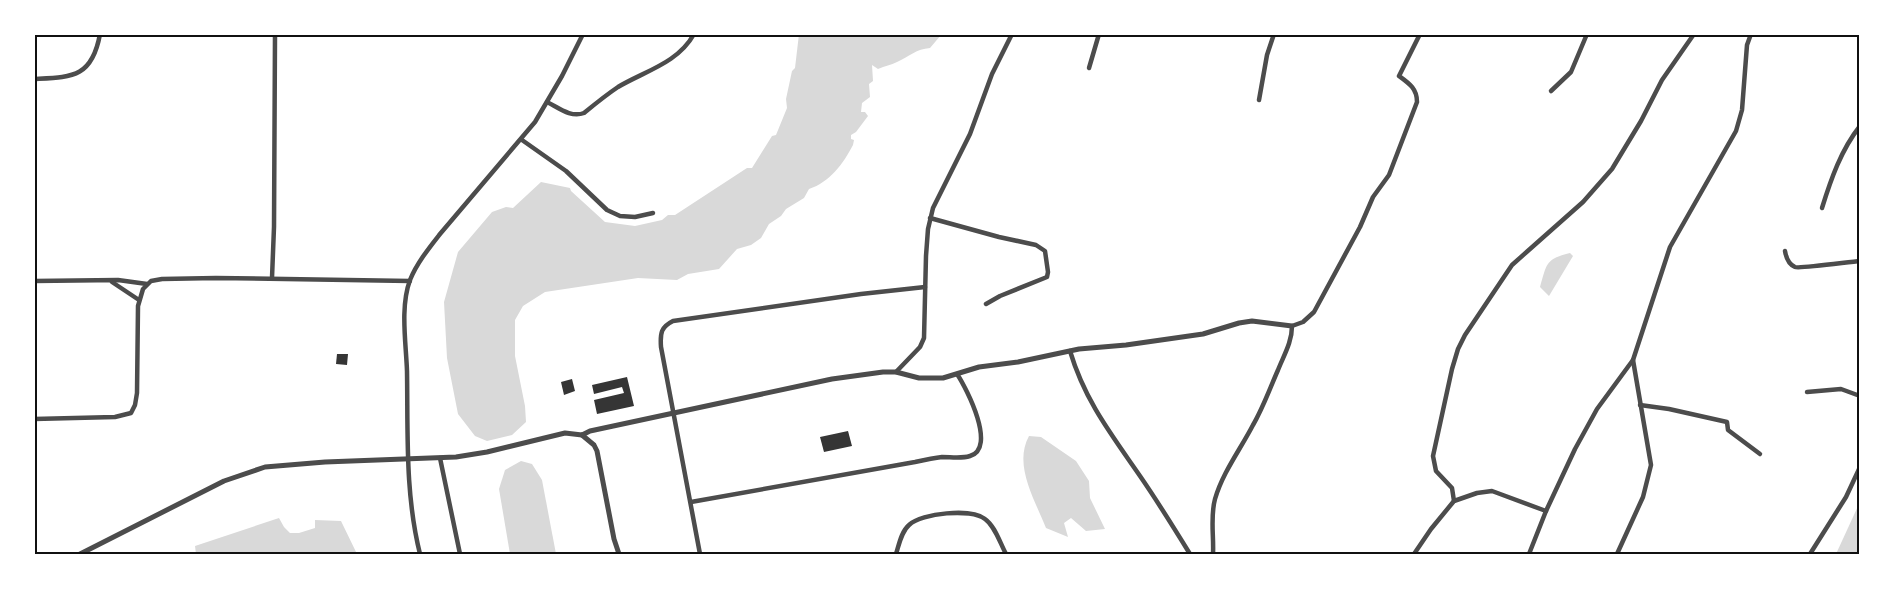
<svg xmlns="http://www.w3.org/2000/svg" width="1894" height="589" font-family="'Fira Sans Condensed',sans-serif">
	<rect width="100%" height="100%" fill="#fff"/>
	<g fill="#d9d9d9">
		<path d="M799,34L941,35L930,48C916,49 910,56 897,62C891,65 885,66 878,69L872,65L873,81L869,84L870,97L862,103L861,112H865L868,116L856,132L851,135V139L854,140L853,145C843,164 830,182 809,189L804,198L786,209L781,216L769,224L761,238L751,245L737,249L719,269L688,274L677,280L638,278L545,292L523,306L515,320V356L525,406L526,422L512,435L487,441L475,436L458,414L447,358L444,302L458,252L492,212L506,207L513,208L541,182L570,188L571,191L605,222L635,226L662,220L668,215H675L747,168H752L772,136L776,135L787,108L786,99L792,71L795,68Z"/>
		<path d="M1570,253L1573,256L1549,296L1540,287C1547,264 1545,259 1570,253Z"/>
		<path d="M1029,436L1041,437L1076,461L1089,481L1090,498L1105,529L1086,531L1071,518L1064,523L1068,537L1046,528C1035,500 1013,465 1029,436Z"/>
		<path d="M521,461L532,464L542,480L556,554H510L499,489L505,470Z"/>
		<path d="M1859,504V554H1836Z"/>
		<path d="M279,518L284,527L290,533H299L315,528V520L341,521L357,554H196L195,546Z"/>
	</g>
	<g fill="#353535">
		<path d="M337,354H348L347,365L336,364Z"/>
		<path d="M627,377L634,406L597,414L594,400L624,393L622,387L594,394L592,385Z"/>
		<path d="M572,379L575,391L564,395L561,382Z"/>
		<path d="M848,431L852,446L824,452L820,437Z"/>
	</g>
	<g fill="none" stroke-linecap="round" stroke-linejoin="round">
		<g stroke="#4c4c4c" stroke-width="4.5">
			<path d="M1089,68L1099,34"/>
			<path d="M34,79C72,77 92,78 100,34"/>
			<path d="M1551,91L1571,72L1587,34"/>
			<path d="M1259,100L1267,55L1274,34"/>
			<path d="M547,102C559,108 571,118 584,113C595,104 606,95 618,87C645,71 678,63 694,34"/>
			<path d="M522,140L566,171L607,210L620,216L635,217L653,213"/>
			<path d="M1822,208C1831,179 1841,150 1860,126"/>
			<path d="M930,218L999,237L1036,245L1045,251L1048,272L1047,277L1000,296L986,304"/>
			<path d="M1785,251C1786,257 1788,264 1795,267C1800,269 1848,262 1860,261"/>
			<path d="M272,278L274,227L275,34"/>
			<path d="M34,281L118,280L147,284"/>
			<path d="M112,282L139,300"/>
			<path d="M1070,351C1085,401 1111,434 1140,476C1158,502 1174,528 1190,554"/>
			<path d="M896,372L920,347L924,338L926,256L928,229L933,208L970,134L992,74L1012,34"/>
			<path d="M1807,392L1841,389L1860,396"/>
			<path d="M1640,405L1669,409L1727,422L1728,430L1760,454"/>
			<path d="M34,419L115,417L131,413L135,405L137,393L138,306L143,289L151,281L162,279L216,278L410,281"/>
			<path d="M440,458L460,554"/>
			<path d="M1454,501L1452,488L1436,471L1433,456L1452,369L1458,349L1465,335L1512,265L1583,202L1612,169L1641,121L1662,80L1694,34"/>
			<path d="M691,502L915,462C924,460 933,458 942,457C951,457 961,459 970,456C997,448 967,389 957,374"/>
			<path d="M420,554C405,494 408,433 407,371C406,343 400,307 410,280C417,263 429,248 440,234L535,122L562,76L583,34"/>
			<path d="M700,554L661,347C660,333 661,327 673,321L861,294L925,287"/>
			<path d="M896,554C899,545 901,532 909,525C922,513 971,508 985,519C995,526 1000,543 1006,554"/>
			<path d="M1213,554C1214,536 1210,517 1215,499C1223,472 1240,450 1253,425C1263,408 1270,388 1278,370C1284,355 1292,342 1292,326L1303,322L1314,312L1360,227L1373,197L1389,175L1417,102C1417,89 1410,84 1399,76L1420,34"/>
			<path d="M1414,554L1431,529L1454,501L1477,493L1492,491L1546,511"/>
			<path d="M1529,554L1546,511L1575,449L1597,409L1633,360L1670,247L1736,131L1742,110L1747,45L1751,34"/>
			<path d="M1617,554L1643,497L1651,465L1633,360"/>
			<path d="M1810,554L1846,497L1860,467"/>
		</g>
		<g stroke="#4c4c4c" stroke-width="5">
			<path d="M582,435L594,445L597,451L614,539L619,554"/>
			<path d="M80,554L224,481L265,467L325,462L456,457L487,452L565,433L582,435L590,431L832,379L883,372H896L919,378H943L979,367L1018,362L1079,349L1126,345L1203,334L1239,323L1252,321L1292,326"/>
		</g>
	</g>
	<rect width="1894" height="589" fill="none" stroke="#ffffff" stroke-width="72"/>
	<rect x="36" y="36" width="1822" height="517" fill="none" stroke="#111" stroke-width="2"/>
</svg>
